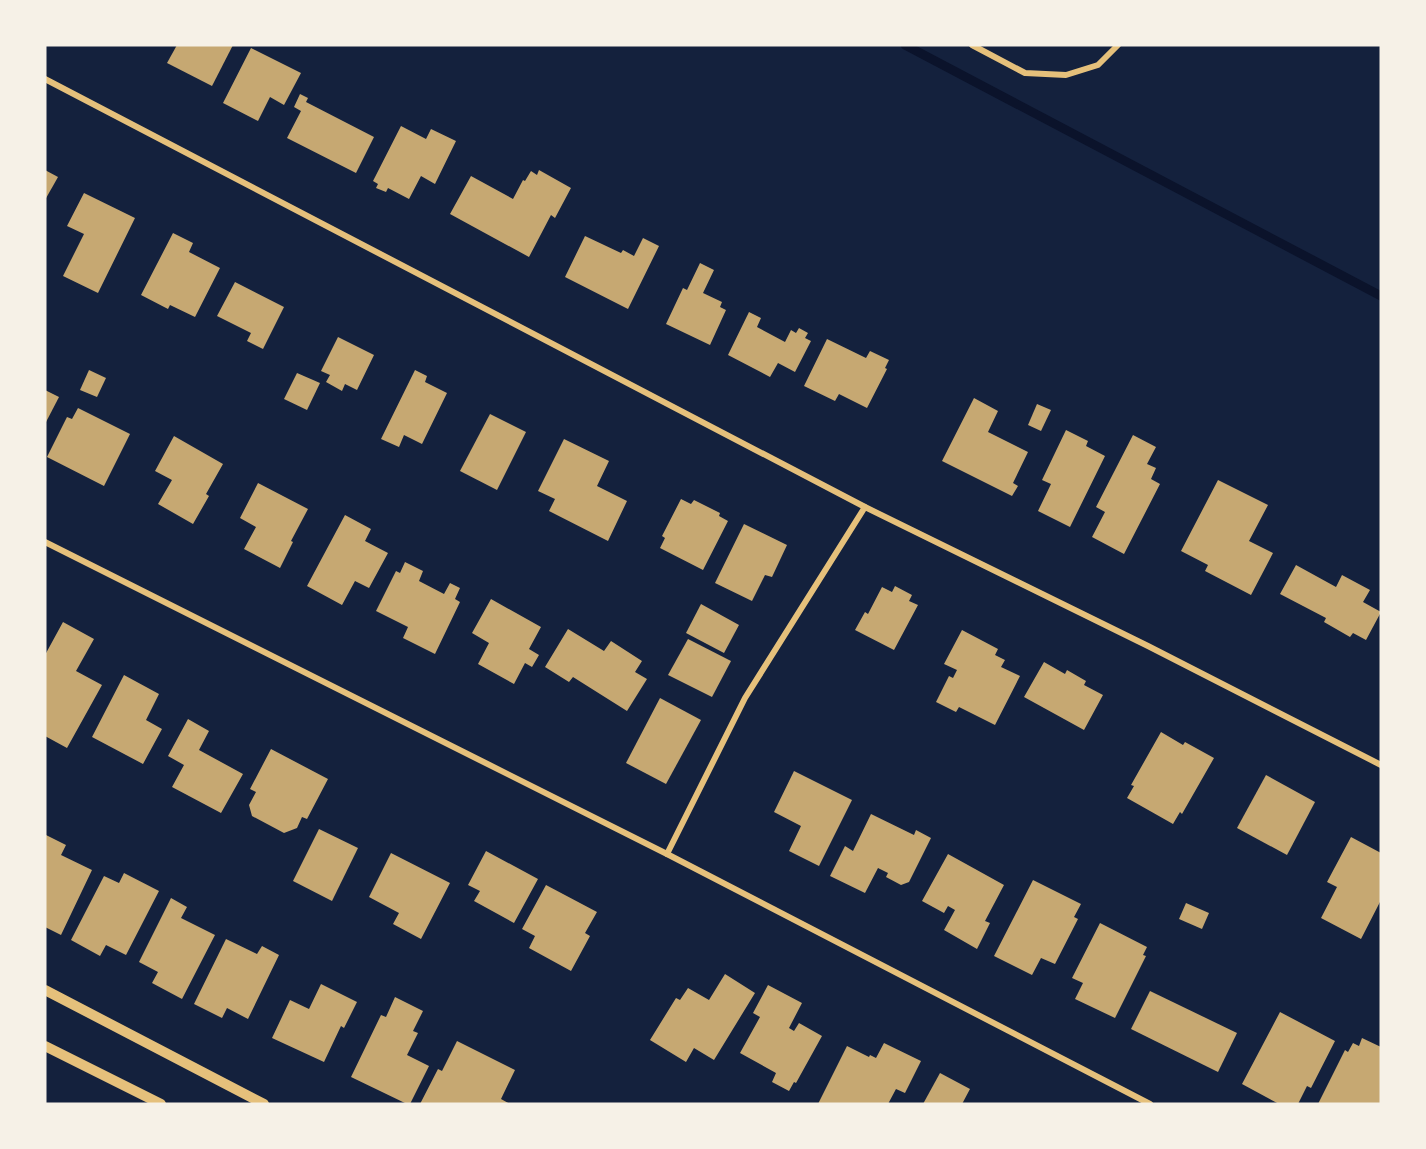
<svg xmlns="http://www.w3.org/2000/svg" width="1426" height="1149" font-family="'Alegreya Sans',sans-serif">
	<rect width="100%" height="100%" fill="#14213d"/>
	<g fill="none" stroke-linecap="round" stroke-linejoin="round">
		<path stroke="#0b132b" stroke-width="9" d="M905,45L1381,296"/>
	</g>
	<g fill="#c6a872">
		<path d="M177,45H233L212,86L167,63Z"/>
		<path d="M251,48L301,73L284,105L270,97L258,121L223,103Z"/>
		<path d="M300,94L308,98L306,102L374,137L356,173L287,138L301,111L294,107Z"/>
		<path d="M401,126L426,139L431,129L456,141L435,184L421,176L409,199L388,188L386,192L376,188L378,184L373,181Z"/>
		<path d="M45,170L58,177L45,200Z"/>
		<path d="M539,170L571,188L555,218L551,215L529,257L450,214L471,176L513,199L523,180L525,181L531,171L537,175Z"/>
		<path d="M84,193L135,218L98,293L63,276L84,234L67,226Z"/>
		<path d="M173,233L193,243L189,252L220,268L195,317L170,305L168,309L141,295Z"/>
		<path d="M585,236L621,253L623,250L634,256L643,238L659,246L628,309L565,277Z"/>
		<path d="M700,263L714,270L703,293L722,302L720,307L726,310L710,345L666,324L683,288L687,290Z"/>
		<path d="M235,282L284,307L263,349L247,341L251,333L217,316Z"/>
		<path d="M749,312L761,318L757,327L785,342L791,330L796,333L799,328L808,333L805,338L811,341L795,372L778,363L770,377L728,355Z"/>
		<path d="M338,337L374,355L357,390L345,384L342,391L326,382L330,375L321,371Z"/>
		<path d="M827,339L866,358L870,351L889,360L885,368L887,369L867,408L839,394L835,401L804,386Z"/>
		<path d="M89,370L106,378L97,397L80,390Z"/>
		<path d="M415,370L427,376L425,382L447,393L422,444L404,435L399,447L381,439Z"/>
		<path d="M297,373L320,383L307,410L284,399Z"/>
		<path d="M45,390L59,397L45,424Z"/>
		<path d="M974,398L998,411L988,432L1028,452L1013,483L1018,486L1012,496L942,461Z"/>
		<path d="M1037,404L1051,410L1041,431L1028,425Z"/>
		<path d="M78,408L130,434L104,486L47,457L67,417L72,419Z"/>
		<path d="M490,414L526,432L497,490L460,471Z"/>
		<path d="M1066,430L1088,441L1086,446L1105,456L1070,527L1038,511L1051,484L1042,480Z"/>
		<path d="M1133,435L1156,447L1147,464L1156,468L1151,479L1160,484L1124,554L1092,537L1105,512L1096,507Z"/>
		<path d="M174,436L223,464L206,494L209,496L193,524L158,504L172,480L155,471Z"/>
		<path d="M564,439L609,461L597,486L627,501L608,541L549,511L555,499L538,491Z"/>
		<path d="M1218,480L1268,505L1249,541L1273,553L1251,595L1205,571L1208,565L1181,551Z"/>
		<path d="M258,483L308,509L291,541L293,542L280,568L244,549L256,527L240,518Z"/>
		<path d="M681,499L691,504L694,500L720,513L719,516L728,521L703,570L660,548L665,538L662,536Z"/>
		<path d="M345,515L371,529L365,541L388,553L369,588L355,581L342,605L307,586Z"/>
		<path d="M744,524L787,545L772,577L765,575L752,601L715,583Z"/>
		<path d="M405,562L423,571L419,581L444,594L450,583L460,588L455,599L460,602L435,654L403,638L408,627L376,611L396,571L400,573Z"/>
		<path d="M1296,565L1336,587L1342,575L1370,590L1363,602L1381,612L1366,640L1353,633L1350,637L1324,622L1326,618L1280,594Z"/>
		<path d="M895,586L912,595L909,601L918,605L894,650L855,630L865,612L868,614L882,587L892,592Z"/>
		<path d="M491,599L541,627L529,649L539,655L532,667L525,663L514,684L478,664L489,643L472,633Z"/>
		<path d="M701,604L739,625L724,653L686,633Z"/>
		<path d="M63,622L94,639L76,671L102,685L67,748L45,736V655Z"/>
		<path d="M568,629L604,651L611,641L642,661L635,672L647,679L627,711L573,677L569,682L545,667Z"/>
		<path d="M962,630L998,649L995,655L1005,660L1001,667L1020,676L995,725L959,707L956,712L936,702L949,676L953,678L957,670L944,664Z"/>
		<path d="M688,639L731,661L712,697L668,675Z"/>
		<path d="M1044,662L1065,674L1067,670L1086,681L1084,685L1103,695L1084,730L1024,697Z"/>
		<path d="M124,675L159,694L146,720L162,729L143,764L92,737Z"/>
		<path d="M660,698L701,720L666,784L626,763Z"/>
		<path d="M188,719L209,731L199,750L243,774L221,813L172,787L184,765L168,756Z"/>
		<path d="M1161,732L1183,745L1185,742L1214,758L1182,814L1180,812L1173,824L1127,798L1134,786L1131,785Z"/>
		<path d="M271,749L328,779L307,819L302,817L297,828L284,833L252,816L249,805L256,792L250,789Z"/>
		<path d="M794,771L852,800L819,866L789,851L801,826L774,812Z"/>
		<path d="M1266,775L1315,802L1287,855L1237,828Z"/>
		<path d="M871,814L914,835L916,830L931,838L909,882L901,885L886,877L888,873L878,868L865,893L830,876L845,846L853,851Z"/>
		<path d="M319,829L358,848L332,901L293,881Z"/>
		<path d="M46,835L66,845L61,855L92,870L61,935L45,927V838Z"/>
		<path d="M1351,837L1381,853V900L1361,939L1321,918L1337,887L1327,882Z"/>
		<path d="M486,851L538,879L514,923L474,901L480,891L468,885Z"/>
		<path d="M391,853L450,883L421,939L393,924L399,913L369,897Z"/>
		<path d="M948,854L1004,885L985,921L990,923L977,949L944,930L955,910L948,906L944,913L922,901Z"/>
		<path d="M124,873L159,891L126,955L106,945L100,956L71,940L104,876L119,883Z"/>
		<path d="M1033,880L1081,904L1074,917L1078,919L1055,964L1041,958L1032,975L994,956Z"/>
		<path d="M546,885L597,912L585,933L590,936L571,971L529,948L535,936L522,929Z"/>
		<path d="M171,898L187,907L181,918L215,935L182,999L152,983L158,972L139,962Z"/>
		<path d="M1186,903L1209,913L1202,929L1179,919Z"/>
		<path d="M1100,923L1147,947L1143,955L1146,956L1115,1018L1075,999L1083,983L1072,978Z"/>
		<path d="M226,939L257,954L262,946L279,955L248,1019L227,1008L222,1018L194,1004Z"/>
		<path d="M725,974L755,993L714,1060L694,1048L686,1062L650,1040L676,998L680,1000L688,988L709,1000Z"/>
		<path d="M321,984L357,1002L344,1028L341,1026L324,1062L272,1038L290,1000L309,1009Z"/>
		<path d="M768,985L802,1003L789,1028L794,1031L799,1023L822,1036L796,1083L794,1082L789,1091L772,1082L776,1073L740,1053L760,1017L753,1013Z"/>
		<path d="M1150,991L1237,1033L1218,1072L1131,1029Z"/>
		<path d="M395,997L423,1011L413,1031L418,1033L407,1055L429,1066L410,1104H407L351,1077L381,1015L386,1017Z"/>
		<path d="M1280,1012L1335,1041L1311,1088L1307,1086L1298,1104H1279L1242,1084Z"/>
		<path d="M1362,1038L1381,1047V1104H1318L1345,1050L1348,1052L1353,1043L1359,1046Z"/>
		<path d="M457,1041L515,1070L501,1099L510,1104H420L438,1069L442,1071Z"/>
		<path d="M884,1043L921,1061L905,1093L896,1089L888,1104H818L847,1046L869,1057L870,1055L876,1058Z"/>
		<path d="M940,1073L970,1089L962,1104H923Z"/>
	</g>
	<g fill="none" stroke-linecap="round" stroke-linejoin="round">
		<g stroke="#e5c07b" stroke-width="6">
			<path d="M972,45L1025,73L1066,75L1098,65L1118,45"/>
			<path d="M45,79L865,507L1148,646L1381,765"/>
			<path d="M45,542L667,854L1150,1104"/>
			<path d="M667,854L745,698L865,507"/>
		</g>
		<g stroke="#e5c07b" stroke-width="10">
			<path d="M45,990L264,1104"/>
			<path d="M45,1046L161,1104"/>
		</g>
	</g>
	<rect width="1426" height="1149" fill="none" stroke="#f6f1e7" stroke-width="93"/>
</svg>
